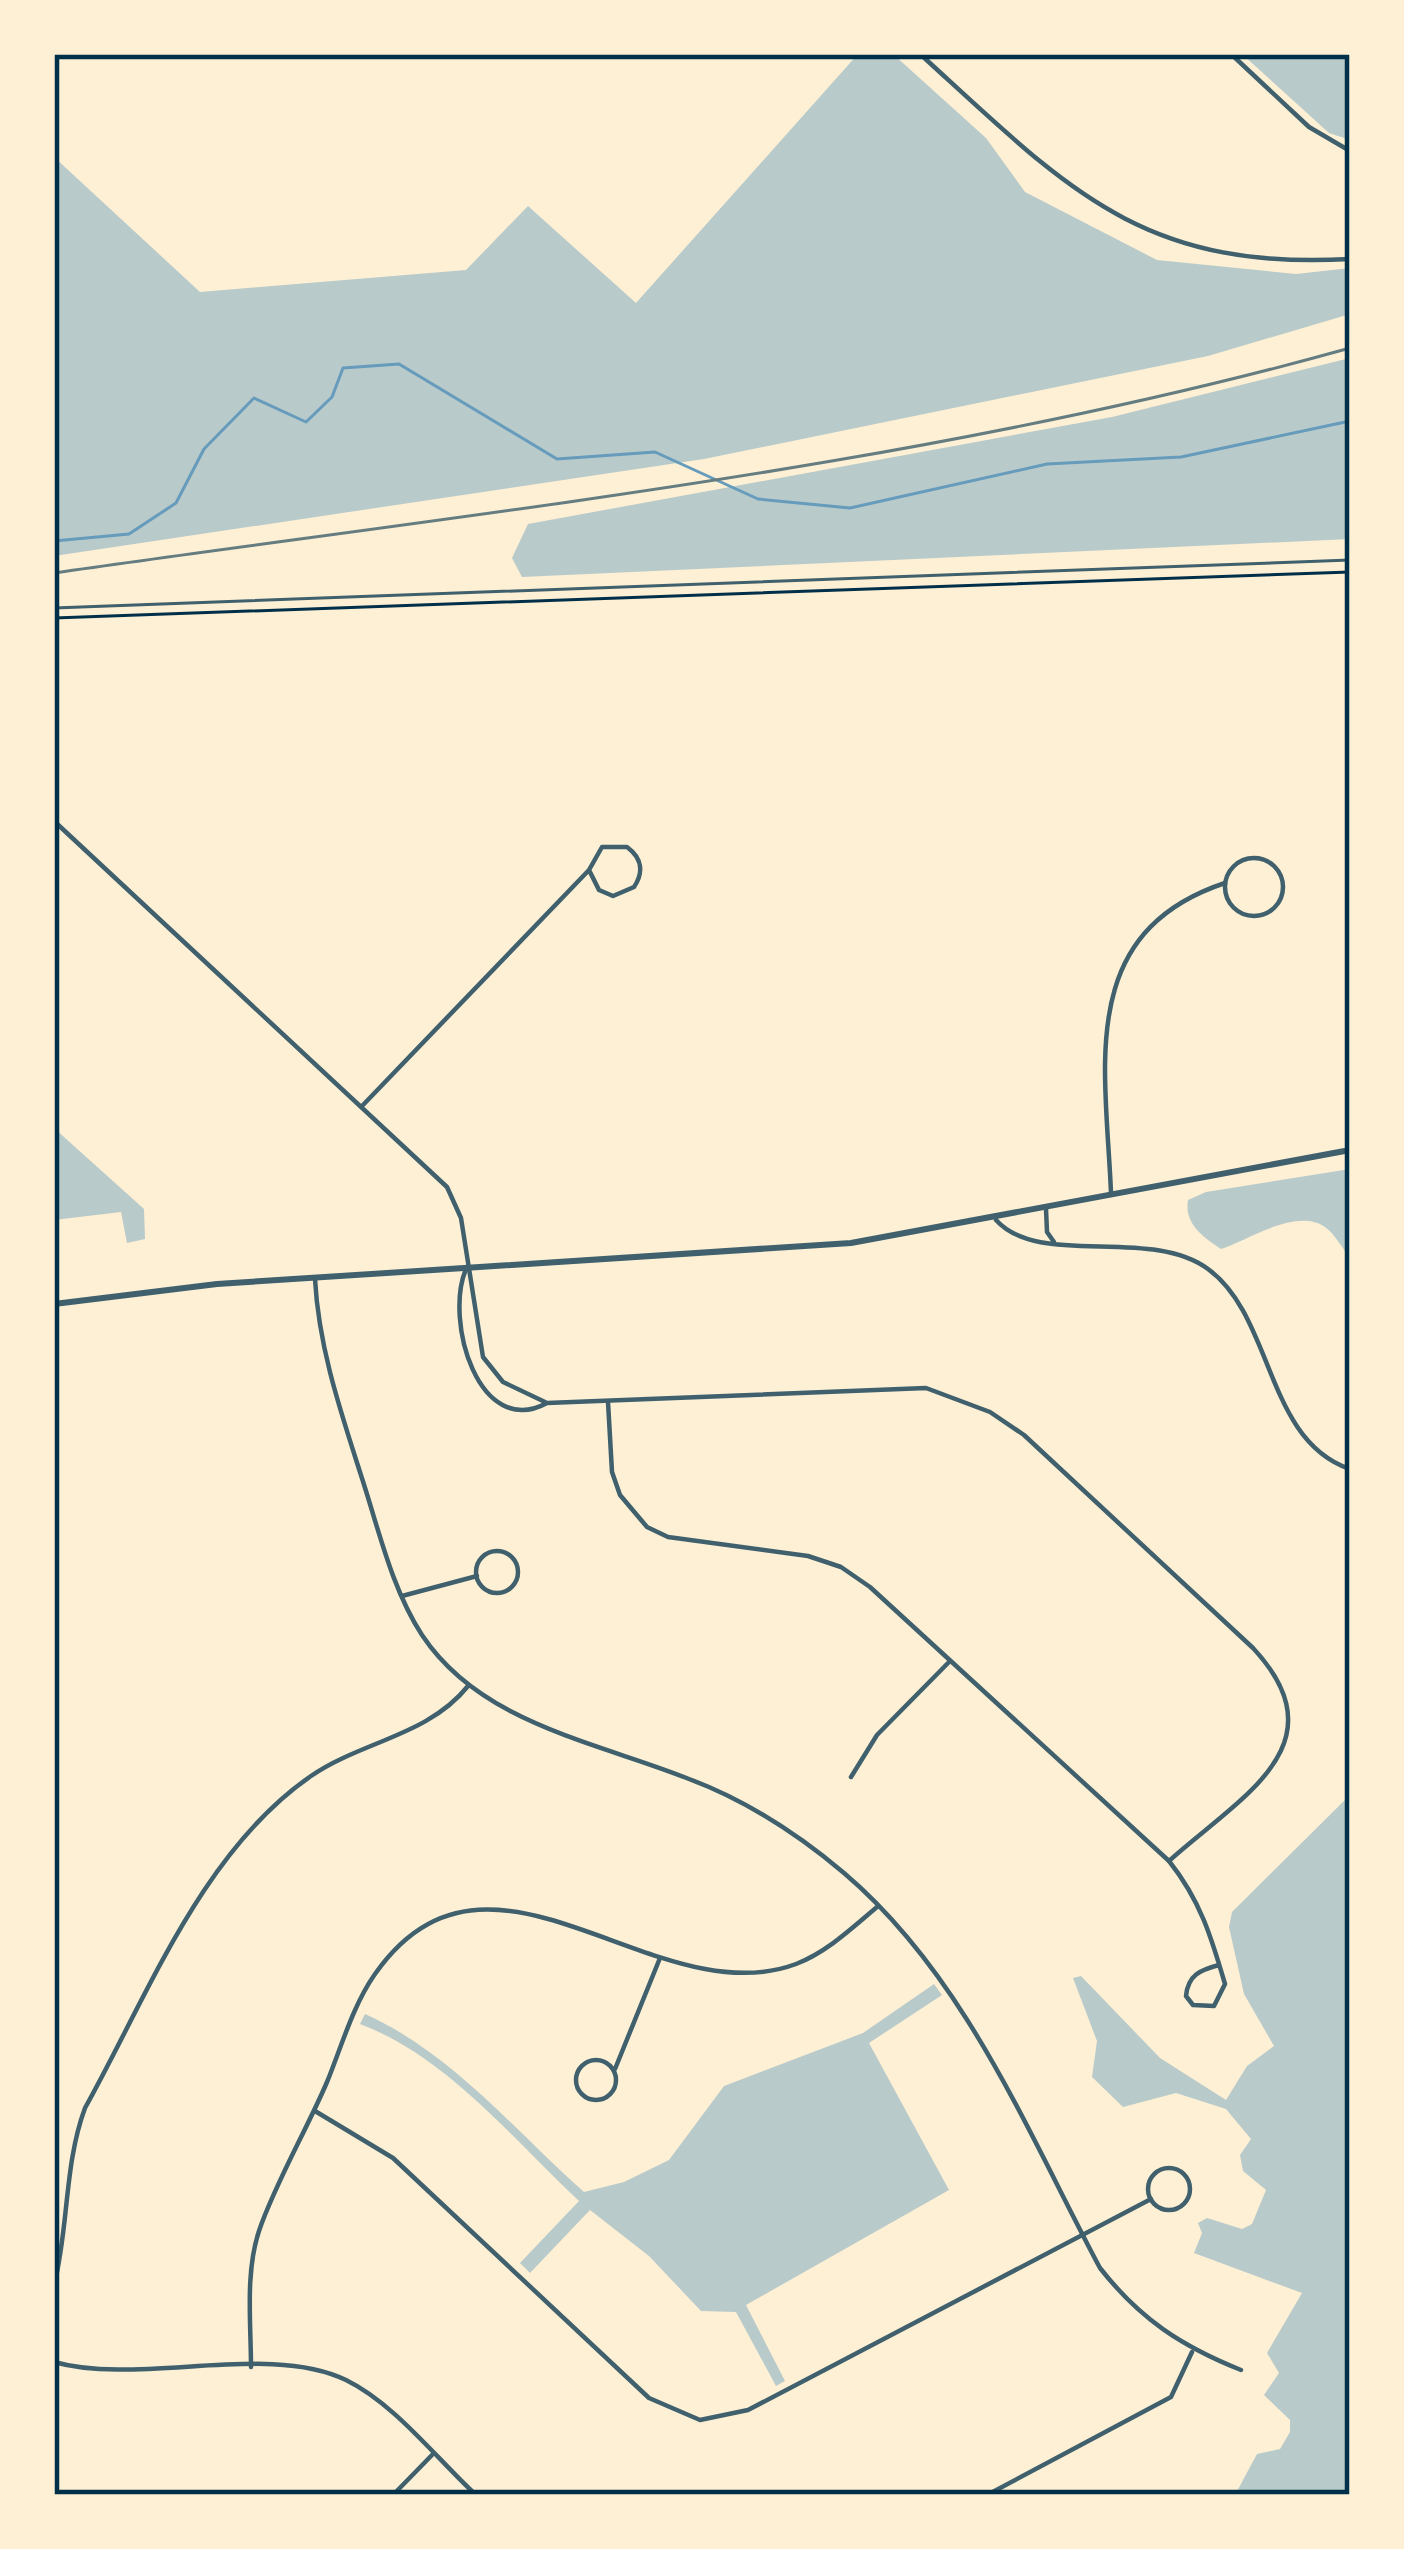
<svg xmlns="http://www.w3.org/2000/svg" width="1404" height="2549" font-family="Ubuntu,sans-serif">
	<rect width="100%" height="100%" fill="#fdf0d5"/>
	<g fill="#b9caca">
		<path d="M858,54H893L986,138L1025,192L1157,260L1296,274L1350,268V314L1208,356L704,459L54,556V157L200,292L466,270L528,206L636,303Z"/>
		<path d="M1242,54H1350V140L1329,133Z"/>
		<path d="M1350,358V539L522,577L512,558L528,524L1112,417Z"/>
		<path d="M54,1128L144,1209L145,1239L127,1243L121,1212L54,1220Z"/>
		<path d="M1350,1169V1258C1343,1249 1334,1233 1325,1227C1296,1207 1247,1241 1221,1249C1203,1237 1184,1224 1188,1200L1206,1192Z"/>
		<path d="M1350,1795V2495H1235L1257,2454L1280,2449L1290,2432V2420L1264,2395L1279,2373L1267,2353L1302,2293L1194,2253L1202,2233L1198,2223L1207,2218L1242,2229L1252,2224L1266,2190L1243,2171L1240,2155L1251,2139L1226,2109L1176,2093L1123,2107L1092,2077L1097,2041L1073,1978L1081,1976L1160,2058L1226,2100L1247,2066L1274,2046L1244,1994L1229,1927L1232,1912Z"/>
		<path d="M934,1984L942,1995L869,2043L949,2190L746,2305L785,2381L776,2386L736,2312L701,2311L649,2256L590,2210L530,2273L520,2263L579,2201C513,2139 446,2056 360,2024L365,2014C452,2053 514,2130 584,2192L624,2182L669,2160L724,2086L863,2033Z"/>
	</g>
	<g fill="none" stroke-linecap="round" stroke-linejoin="round">
		<path stroke="#669bbc" stroke-width="3" d="M54,541L129,534L176,503L204,449L254,398L306,422L332,397L343,368L399,364L557,459L655,452L758,499L850,508L1047,464L1181,457L1350,421"/>
		<path stroke="#003049" stroke-width="3" d="M54,618L1350,572"/>
		<path stroke="#3f606c" stroke-width="3" d="M54,608L1350,560"/>
		<g stroke="#3f606c" stroke-width="4.5">
			<path d="M920,54C1065,186 1139,271 1350,259"/>
			<path d="M1231,54L1309,127L1350,151"/>
			<path d="M54,821L447,1187L461,1218L483,1357L503,1382L545,1402"/>
			<circle cx="1254" cy="887" r="29"/>
			<path d="M363,1105L589,870L602,847H627C642,858 644,872 634,887L613,896L599,890L589,870"/>
			<path d="M1111,1193C1106,1068 1075,933 1225,883"/>
			<path d="M1046,1209L1047,1232L1054,1242"/>
			<path d="M996,1220C1039,1268 1150,1226 1208,1269C1274,1317 1265,1440 1350,1469"/>
			<path d="M466,1269C444,1321 479,1440 547,1403L926,1388L990,1412L1024,1435L1253,1648C1343,1745 1240,1797 1169,1861"/>
			<path d="M315,1279C319,1353 344,1421 366,1491C381,1539 394,1592 422,1635C481,1724 597,1742 689,1779C745,1800 799,1835 844,1873C965,1976 1027,2131 1100,2268C1140,2319 1181,2346 1241,2370"/>
			<path d="M608,1402L612,1472L620,1495L647,1527L668,1537L808,1556L841,1567L870,1587L1169,1861C1200,1900 1211,1936 1225,1984L1214,2006L1193,2005L1186,1996C1188,1975 1200,1970 1219,1965"/>
			<circle cx="497" cy="1572" r="21"/>
			<path d="M402,1596L477,1576"/>
			<path d="M851,1777L877,1735L950,1661"/>
			<circle cx="596" cy="2080" r="20"/>
			<path d="M615,2069L660,1958"/>
			<path d="M315,2111L393,2158L649,2398L700,2420L748,2410L1151,2199"/>
			<circle cx="1169" cy="2189" r="21"/>
			<path d="M54,2286C69,2226 64,2165 85,2108C147,1997 202,1851 311,1776C362,1741 428,1736 468,1686"/>
			<path d="M54,2362C139,2386 268,2342 346,2380C395,2404 436,2458 476,2495"/>
			<path d="M251,2367C251,2323 245,2273 259,2231C274,2186 307,2129 327,2082C341,2048 353,2005 375,1974C490,1810 654,2017 796,1964C827,1952 852,1928 877,1907"/>
			<path d="M393,2495L432,2455"/>
			<path d="M987,2495L1171,2397L1192,2352"/>
		</g>
		<path stroke="#3f606c" stroke-width="6" d="M54,1304L217,1284L851,1243L1350,1150"/>
		<path stroke="#657d81" stroke-width="3" d="M54,573C487,511 928,466 1350,348"/>
	</g>
	<rect width="1404" height="2549" fill="none" stroke="#fdf0d5" stroke-width="114"/>
	<rect x="57" y="57" width="1290" height="2435" fill="none" stroke="#003049" stroke-width="4.5"/>
</svg>
